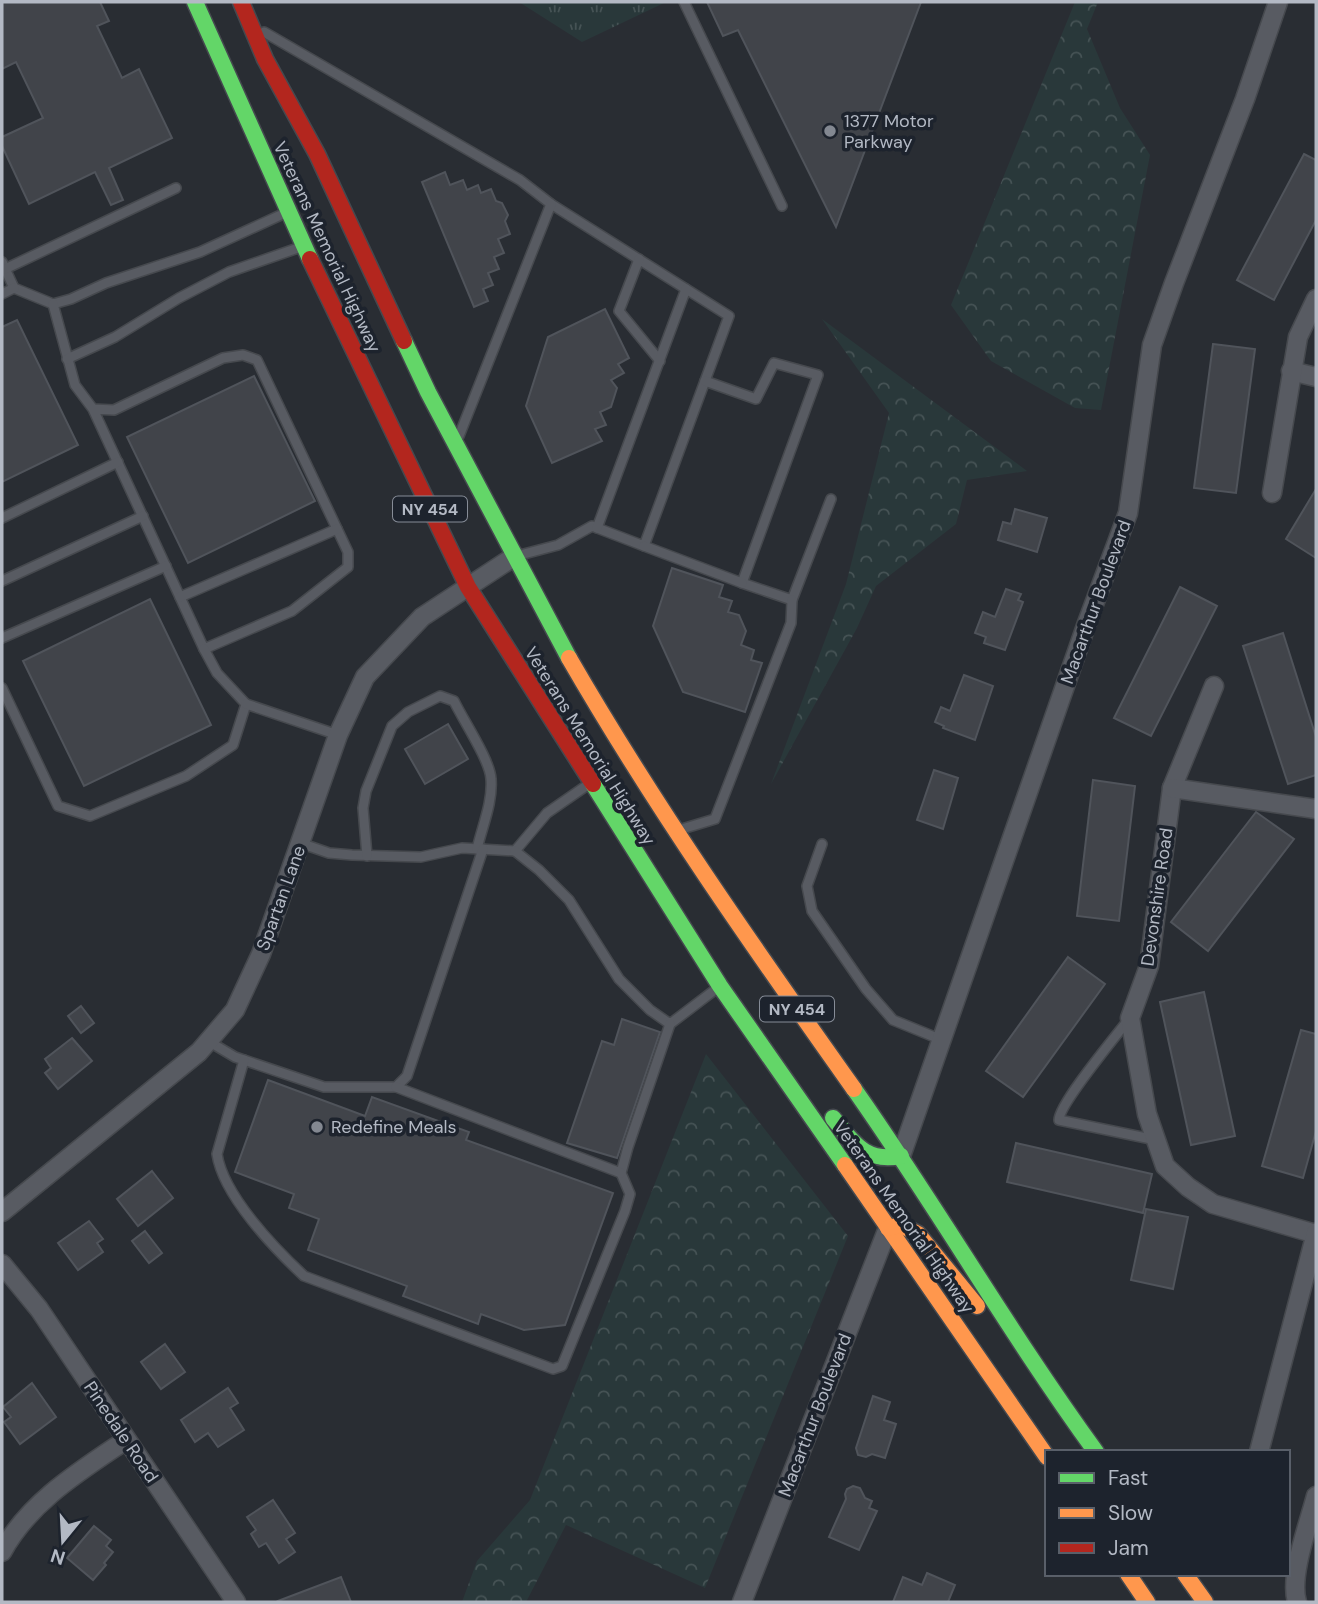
<svg xmlns="http://www.w3.org/2000/svg" width="1318" height="1604" font-family="'DM Sans',sans-serif">
	<defs>
		<pattern id="forest-crowns" width="20" height="18" patternUnits="userSpaceOnUse" patternTransform="scale(1.75)"><rect width="20" height="18" fill="#29383a"/><path d="M2 6a3 3 0 1 1 6 0M12 15a3 3 0 1 1 6 0" fill="none" stroke="#465355"/></pattern>
		<pattern id="park-tufts" width="24" height="20" patternUnits="userSpaceOnUse" patternTransform="scale(1.75)"><rect width="24" height="20" fill="#29383a"/><path d="M3 7l-1-3M5 7V3M7 7l1-3M15 17l-1-3M17 17v-4M19 17l1-3" fill="none" stroke="#465355"/></pattern>
	</defs>
	<rect width="100%" height="100%" fill="#292d33"/>
	<g fill="url(#forest-crowns)">
		<path d="M1075,2H1098L1087,29L1120,108L1150,155L1101,410L1075,408L991,361L951,305Z"/>
		<path d="M822,319L1027,471L967,480L956,524L876,586L857,628L771,784L846,584L889,413Z"/>
		<path d="M706,1054L848,1236L705,1588L566,1525L526,1602H462L477,1561L530,1500Z"/>
	</g>
	<path fill="url(#park-tufts)" d="M519,2H666L582,42Z"/>
	<g fill="#41444a" stroke="#50545b" stroke-width="2">
		<path d="M2,2H100L109,21L97,26L122,78L139,69L172,138L109,168L123,200L111,205L95,172L29,204L2,146V137L43,118L16,62L2,69Z"/>
		<path d="M707,2H921L836,227L738,30L723,36Z"/>
		<path d="M1304,154L1316,160V220L1274,300L1237,280Z"/>
		<path d="M445,172L450,185L463,180L467,190L478,185L481,193L491,189L496,201L502,203L508,215L505,221L510,234L498,239L504,253L494,257L499,269L488,273L493,285L483,289L488,301L474,307L422,182Z"/>
		<path d="M605,309L629,358L618,364L624,373L611,380L617,388L611,407L600,412L606,425L595,429L602,441L552,463L526,406L548,337Z"/>
		<path d="M17,320L78,445L2,482V327Z"/>
		<path d="M1213,344L1255,349L1236,493L1194,488Z"/>
		<path d="M254,376L315,501L188,563L127,437Z"/>
		<path d="M1316,489V558L1286,539Z"/>
		<path d="M1015,509L1047,518L1037,552L998,540L1003,522L1011,524Z"/>
		<path d="M672,568L723,585L719,597L732,601L728,612L739,615L746,631L741,645L754,650L751,660L762,663L745,712L683,692L653,626Z"/>
		<path d="M1180,587L1217,606L1151,736L1114,718Z"/>
		<path d="M1006,589L1021,594L1018,600L1023,602L1005,650L984,643L986,637L975,633L983,612L995,617Z"/>
		<path d="M150,599L211,725L84,786L23,661Z"/>
		<path d="M1283,633L1316,737V775L1288,784L1243,646Z"/>
		<path d="M964,675L993,686L975,740L943,728L944,726L935,722L941,707L950,711Z"/>
		<path d="M448,724L468,759L425,784L405,749Z"/>
		<path d="M934,770L958,778L943,829L917,820Z"/>
		<path d="M1093,780L1135,786L1119,921L1077,916Z"/>
		<path d="M1256,812L1294,839L1208,951L1171,922Z"/>
		<path d="M1068,957L1105,984L1023,1097L986,1071Z"/>
		<path d="M1204,992L1235,1136L1191,1145L1160,1002Z"/>
		<path d="M81,1006L94,1023L81,1033L68,1016Z"/>
		<path d="M622,1019L660,1032L617,1158L567,1143L602,1041L614,1045Z"/>
		<path d="M1301,1030L1316,1034V1131L1303,1178L1262,1166Z"/>
		<path d="M72,1038L92,1061L58,1089L45,1073L51,1068L45,1059Z"/>
		<path d="M268,1080L365,1116L372,1097L469,1132L466,1140L613,1193L565,1325L524,1330L481,1314L478,1324L403,1296L407,1286L308,1250L319,1219L289,1208L294,1194L235,1172Z"/>
		<path d="M1016,1143L1152,1174L1143,1213L1007,1182Z"/>
		<path d="M152,1171L173,1198L138,1226L117,1199Z"/>
		<path d="M1146,1209L1188,1217L1173,1289L1131,1280Z"/>
		<path d="M89,1221L103,1239L97,1243L103,1252L78,1270L58,1243Z"/>
		<path d="M145,1231L162,1253L149,1263L132,1241Z"/>
		<path d="M165,1344L185,1372L161,1389L141,1362Z"/>
		<path d="M32,1383L56,1417L20,1444L4,1422L11,1417L3,1407Z"/>
		<path d="M228,1388L238,1403L230,1408L244,1430L218,1447L208,1433L195,1442L181,1420Z"/>
		<path d="M873,1396L890,1402L884,1420L896,1424L885,1458L872,1454L866,1457L858,1455L856,1448Z"/>
		<path d="M853,1486L860,1488L865,1498L872,1501L869,1508L877,1511L859,1550L829,1537L846,1499L845,1494L847,1489Z"/>
		<path d="M273,1500L295,1533L286,1539L295,1552L279,1563L266,1543L259,1547L251,1534L256,1530L247,1517Z"/>
		<path d="M94,1526L111,1540L106,1546L113,1552L104,1563L106,1565L93,1580L67,1558Z"/>
		<path d="M927,1573L955,1585L948,1602H893L903,1577L922,1585Z"/>
		<path d="M341,1577L351,1602H279L278,1601Z"/>
	</g>
	<g fill="none" stroke-linecap="round" stroke-linejoin="round">
		<g stroke="#46494e" stroke-width="12">
			<g id="lane">
				<path d="M684,2L782,206"/>
				<path d="M264,32L520,180L551,204L729,316L644,546L592,526L558,545L520,555"/>
				<path d="M639,259L619,311L660,361"/>
				<path d="M2,262L14,288L53,304L71,299L106,283L200,252L283,214"/>
				<path d="M5,269L176,188"/>
				<path d="M2,294L14,288"/>
				<path d="M53,304L75,385L93,409L114,410L223,358L243,355L257,360L348,552V567L292,611L204,649L93,409"/>
				<path d="M67,359L115,337L179,298L229,272L298,248"/>
				<path d="M705,381L756,399L774,363L818,375L742,583L792,600L831,499"/>
				<path d="M459,436L551,204"/>
				<path d="M2,518L118,462"/>
				<path d="M597,528L686,289"/>
				<path d="M644,546L742,583"/>
				<path d="M2,581L143,516"/>
				<path d="M180,597L337,529"/>
				<path d="M2,638L166,566"/>
				<path d="M2,688L58,806L90,816L186,776L233,745L246,704L217,673L204,649"/>
				<path d="M246,704L338,735"/>
				<path d="M682,829L715,819L791,623L792,600"/>
				<path d="M300,843L329,853L352,855L421,857L462,848L515,851L547,813L586,786"/>
				<path d="M822,844L807,886L812,911L866,989L893,1020L942,1040"/>
				<path d="M515,851L539,870L569,900L619,979L650,1010L670,1024L716,989"/>
				<path d="M367,856L363,808L366,791L392,726L408,712L440,696L454,701C463,720 490,760 491,779C493,802 482,827 477,849"/>
				<path d="M1129,1019C1116,1036 1059,1104 1059,1120L1156,1140"/>
				<path d="M208,1041L235,1057L324,1087H396L407,1076L483,849"/>
				<path d="M244,1060L217,1154C223,1195 274,1248 304,1276L553,1369L562,1366L625,1211L630,1194L621,1173L628,1147L670,1024"/>
				<path d="M396,1087L621,1173"/>
			</g>
		</g>
		<g stroke="#46494e" stroke-width="21">
			<g id="street">
				<path d="M1291,371L1316,377"/>
				<path d="M1272,493L1298,337L1316,299"/>
				<path d="M1214,686L1172,788L1149,966L1130,1018L1147,1114L1165,1166L1188,1187L1213,1204L1316,1234"/>
				<path d="M1172,788L1316,809"/>
				<path d="M901,1156L1087,623L1128,513L1152,345L1174,283L1245,99L1278,2"/>
				<path d="M2,1212L199,1052L235,1010L261,954L338,735L365,677L422,617L515,556"/>
				<path d="M2,1264L39,1309L236,1602"/>
				<path d="M1259,1452L1316,1233"/>
				<path d="M2,1552C29,1502 80,1471 126,1440"/>
				<path d="M742,1602L888,1228"/>
				<path d="M1297,1602C1289,1576 1309,1523 1316,1496"/>
			</g>
		</g>
		<g stroke="#45494f" stroke-width="19">
			<g id="fast">
				<path d="M195,2L310,259"/>
				<path d="M404,341L428,392L569,658"/>
				<path d="M593,784L720,986L845,1165"/>
				<path d="M854,1089C938,1208 1010,1334 1096,1452"/>
				<path d="M833,1118C854,1143 865,1163 901,1156"/>
			</g>
		</g>
		<g stroke="#45494f" stroke-width="19">
			<g id="slow">
				<path d="M569,658C655,807 754,948 854,1089"/>
				<path d="M845,1165L1047,1457"/>
				<path d="M888,1228L901,1225L918,1234L977,1306"/>
				<path d="M1128,1574L1147,1602"/>
				<path d="M1185,1574L1205,1602"/>
			</g>
		</g>
		<g stroke="#45494f" stroke-width="19">
			<g id="jam">
				<path d="M241,2L265,59L317,154L404,341"/>
				<path d="M310,259L468,587L593,784"/>
			</g>
		</g>
		<use href="#lane" stroke="#585b62" stroke-width="9"/>
		<use href="#street" stroke="#585b62" stroke-width="18"/>
		<use href="#fast" stroke="#63d668" stroke-width="16"/>
		<use href="#slow" stroke="#ff974d" stroke-width="16"/>
		<use href="#jam" stroke="#b3261e" stroke-width="16"/>
	</g>
	<g fill="#838891" stroke="#1d232d" stroke-width="2.5">
		<circle cx="830" cy="131" r="7"/>
		<circle cx="317" cy="1127" r="7"/>
	</g>
	<g text-anchor="middle" dominant-baseline="central" stroke-width="7" stroke-linejoin="round" paint-order="stroke">
		<g fill="#1d232d" stroke="#868c97" stroke-width="2">
			<rect x="393" y="496.5" width="74" height="25" rx="5"/>
			<rect x="760" y="996.5" width="74" height="25" rx="5"/>
		</g>
		<g font-size="16" font-weight="bold" fill="#b3b9c4">
			<text x="430" y="509">NY 454</text>
			<text x="797" y="1009">NY 454</text>
		</g>
		<g font-size="18" fill="#b3b9c4" stroke="#1d232d" text-anchor="start">
			<text x="844" y="121">1377 Motor<tspan x="844" dy="21">Parkway</tspan></text>
			<text x="331" y="1127">Redefine Meals</text>
		</g>
		<g font-size="18" fill="#b3b9c4" stroke="#1d232d">
			<text transform="translate(327 247) rotate(65)">Veterans Memorial Highway</text>
			<text transform="translate(1096 602) rotate(-70)">Macarthur Boulevard</text>
			<text transform="translate(590 746) rotate(58)">Veterans Memorial Highway</text>
			<text transform="translate(1157 897) rotate(-82)">Devonshire Road</text>
			<text transform="translate(281 898) rotate(-70)">Spartan Lane</text>
			<text transform="translate(904 1217) rotate(55)">Veterans Memorial Highway</text>
			<text transform="translate(815 1415) rotate(-69)">Macarthur Boulevard</text>
			<text transform="translate(121 1432) rotate(56)">Pinedale Road</text>
		</g>
	</g>
	<rect width="1318" height="1604" fill="none" stroke="#b3b9c4" stroke-width="7"/>
	<rect x="1045" y="1450" width="245" height="126" fill="#1d232d" stroke="#595f69" stroke-width="2"/>
	<rect x="1059" y="1473" width="35" height="10" fill="#63d668" stroke="#595f69" stroke-width="2"/>
	<text x="1108" y="1485" font-size="21" fill="#b3b9c4">Fast</text>
	<rect x="1059" y="1508" width="35" height="10" fill="#ff974d" stroke="#595f69" stroke-width="2"/>
	<text x="1108" y="1520" font-size="21" fill="#b3b9c4">Slow</text>
	<rect x="1059" y="1543" width="35" height="10" fill="#b3261e" stroke="#595f69" stroke-width="2"/>
	<text x="1108" y="1555" font-size="21" fill="#b3b9c4">Jam</text>
	<g transform="translate(63 1541) rotate(198)" stroke="#1d232d" stroke-width="5" paint-order="stroke">
	<path d="M0-5L12 26L0 18L-12 26Z" fill="#b3b9c4"/>
	<text y="-10" font-size="19" font-weight="bold" text-anchor="middle" fill="#b3b9c4">N</text>
	</g>
</svg>
